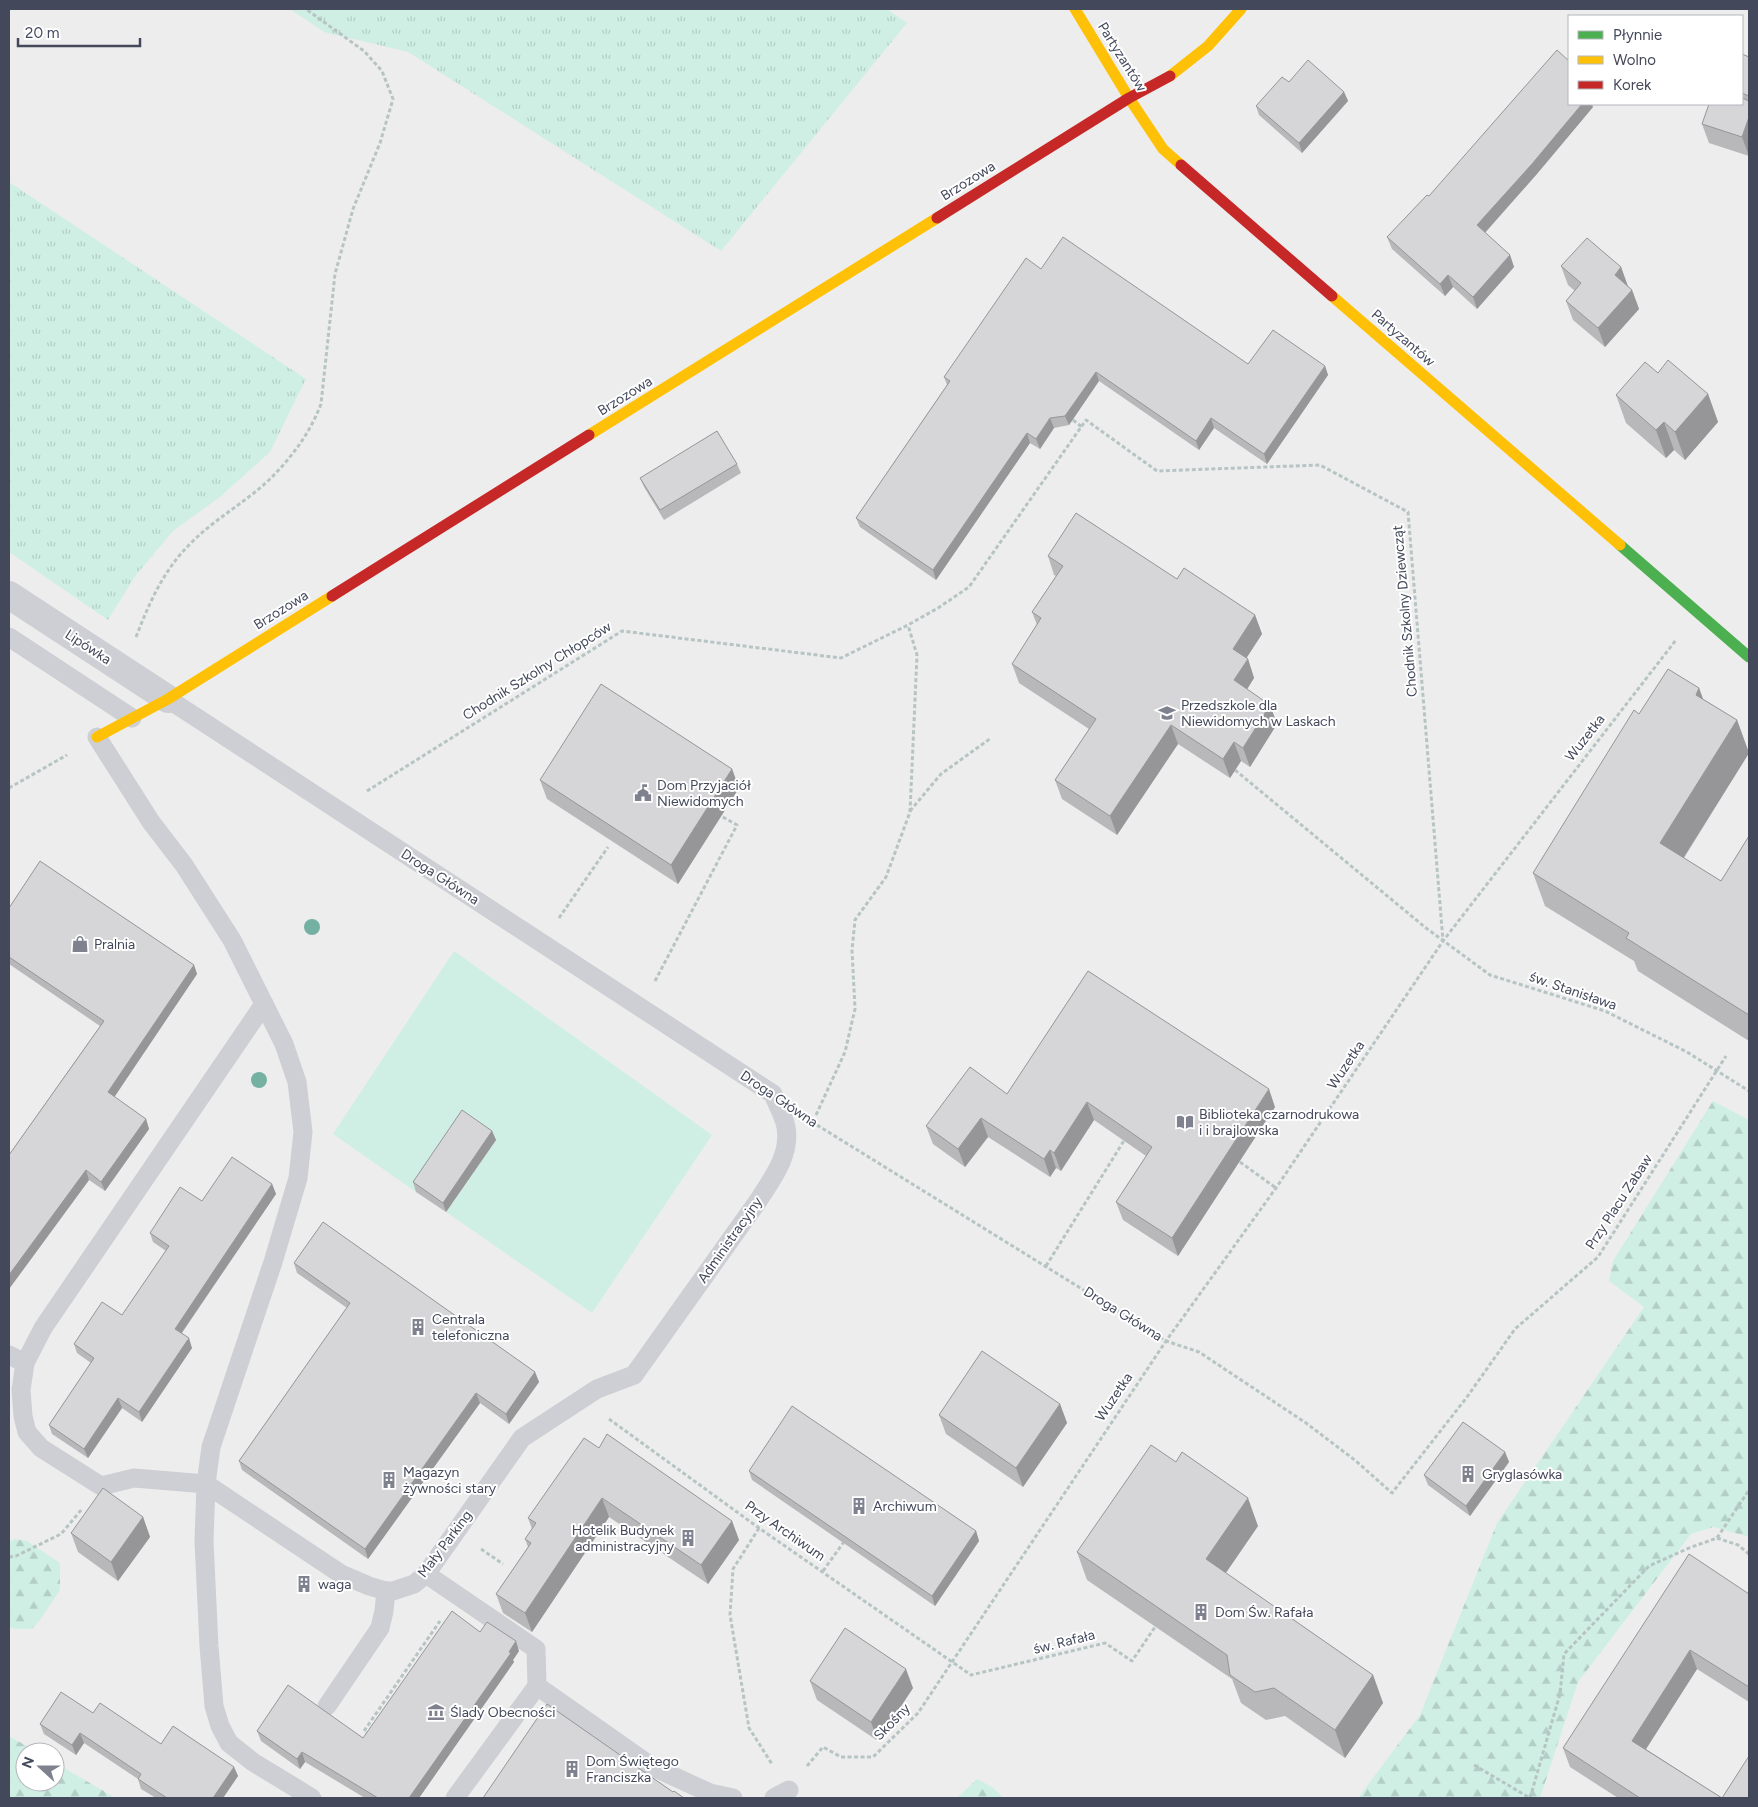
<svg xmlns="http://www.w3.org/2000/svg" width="1758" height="1807" font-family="Figtree,sans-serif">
	<defs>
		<pattern id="grass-tufts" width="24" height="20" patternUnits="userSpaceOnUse" patternTransform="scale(1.25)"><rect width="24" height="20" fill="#cfefe4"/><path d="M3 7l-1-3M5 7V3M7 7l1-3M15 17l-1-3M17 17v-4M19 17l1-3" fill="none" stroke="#b3cec6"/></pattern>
		<pattern id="forest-firs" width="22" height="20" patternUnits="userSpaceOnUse" patternTransform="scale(1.25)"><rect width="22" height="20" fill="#cfefe4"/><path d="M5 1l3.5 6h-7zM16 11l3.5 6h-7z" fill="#b3cec6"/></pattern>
	</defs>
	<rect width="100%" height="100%" fill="#eeeded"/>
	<g fill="url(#grass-tufts)">
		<path d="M290,9H887L907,23L721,251L408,52L324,32Z"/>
		<path d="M9,182L306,379L270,452L220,497L173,531L136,575L108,620L9,552Z"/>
	</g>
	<g fill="url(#forest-firs)">
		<path d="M1713,1101L1749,1120V1537L1714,1527L1691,1534L1578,1682L1540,1798H1358L1420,1715L1497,1523L1644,1307L1609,1281L1613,1261Z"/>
		<path d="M15,1539L27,1541L60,1563V1590L40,1620L32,1629H15L9,1627V1542Z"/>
		<path d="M9,1736L37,1752H25V1782H55V1763L116,1798H9Z"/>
		<path d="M977,1779L992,1787L1004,1798H957Z"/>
	</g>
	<path fill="#cfefe4" d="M454,951L712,1135L592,1313L446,1212L496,1140L416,1192L333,1134Z"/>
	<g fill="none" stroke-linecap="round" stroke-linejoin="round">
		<g stroke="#b7c4c4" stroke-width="3" stroke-dasharray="4 2.5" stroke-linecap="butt">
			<path d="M1073,420L1082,427"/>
			<path d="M136,637C150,601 164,569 192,542C216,518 246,502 270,479C292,457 310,433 321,404L335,274L353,209L380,143L393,99L382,71L364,51L306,9"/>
			<path d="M1235,770L1426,928L1490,975L1605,1011L1687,1052L1749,1091"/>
			<path d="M9,788L67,755"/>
			<path d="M367,791L622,631L841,658L908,625L938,608L969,587L1086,420L1157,471L1320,465L1408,512L1443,941"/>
			<path d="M910,811L941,774L991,738"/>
			<path d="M559,918L608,847"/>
			<path d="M655,981L737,825L721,816"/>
			<path d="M816,1115L845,1052L855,1009L852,950L855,920L886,877L910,812L917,655L908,625"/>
			<path d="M817,1125L1166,1341L1199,1352L1306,1423L1356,1461L1392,1493L1467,1397L1515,1329L1598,1257L1726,1056"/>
			<path d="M1240,1162L1276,1188"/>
			<path d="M1046,1266L1125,1139"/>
			<path d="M609,1419L759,1528L971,1675L1105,1643L1132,1661L1157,1624"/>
			<path d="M759,1528L733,1569L730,1615L749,1728L772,1764"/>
			<path d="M1717,1538L1738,1545L1749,1554"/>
			<path d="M481,1549L503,1564"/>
			<path d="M9,1557L16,1556L61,1534L82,1509"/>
			<path d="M823,1571L846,1539"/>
			<path d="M369,1735L364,1731L440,1621"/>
			<path d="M1474,1765L1530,1798"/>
			<path d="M807,1766L823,1747L841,1757H873L918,1713L1166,1341L1276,1188L1443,941L1676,640"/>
			<path d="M1530,1798L1560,1694L1564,1654L1649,1566L1689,1548L1717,1538L1749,1490"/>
		</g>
		<g stroke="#cecfd4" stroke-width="19">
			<path d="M9,637L132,718"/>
			<path d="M168,699L773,1094C777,1104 784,1116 786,1127C791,1155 772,1179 758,1201L634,1375L597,1389L522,1438L426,1574L414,1584L393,1591H386L369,1586L341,1574L206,1484L134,1478L101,1486L41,1448L27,1432L23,1416L21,1390L25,1363L43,1328L264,1004"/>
			<path d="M97,737L151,822L184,865L232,940L284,1044L297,1082L303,1132L298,1178L273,1262L211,1447L206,1484L204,1541L209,1646L214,1706L220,1726L229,1743L253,1762L312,1798"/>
			<path d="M9,1355L25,1363"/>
			<path d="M426,1574L536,1649L537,1686"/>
			<path d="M537,1686L651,1766L710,1793L733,1798"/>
			<path d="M327,1706L380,1628L384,1611L386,1591"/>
			<path d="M455,1798L537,1686"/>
			<path d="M774,1798L789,1790"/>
		</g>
		<path stroke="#cecfd4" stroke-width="28" d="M9,595L168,699"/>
		<path stroke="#4caf50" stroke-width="11" d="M1620,545L1749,657"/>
		<g stroke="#ffc107" stroke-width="11">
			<path d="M1075,9L1129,98L1163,149L1181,165"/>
			<path d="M1170,76L1208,46L1241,9"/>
			<path d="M1332,296L1620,545"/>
			<path d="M589,435L937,218"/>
			<path d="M97,737L168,699L332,596"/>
		</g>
		<g stroke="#c62828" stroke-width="11">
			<path d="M1181,165L1332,296"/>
			<path d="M937,218L1129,98L1170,76"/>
			<path d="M332,596L589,435"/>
		</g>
	</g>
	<g fill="#74b1a3">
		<circle cx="312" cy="927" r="8"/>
		<circle cx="259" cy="1080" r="8"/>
	</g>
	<g fill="#b8b8bb">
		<path d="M1742,54L1749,57V156L1709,143L1702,124L1742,104Z"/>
		<path d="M1289,82L1344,92L1348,101L1302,153L1259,115L1256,106Z"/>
		<path d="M1593,107L1536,175L1485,233L1510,255L1514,267L1477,309L1453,287L1445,296L1392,249L1387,237L1429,196Z"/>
		<path d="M1561,266L1621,267L1628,286L1632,290L1639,309L1605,347L1573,320L1566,301L1575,291L1568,285Z"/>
		<path d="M1041,269L1248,364L1325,366L1328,375L1267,464L1214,428L1199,450L1099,381L1069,425L1054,428L1040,449L1030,443L936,580L860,527L856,518L947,385L944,377Z"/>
		<path d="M1658,373L1708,394L1718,422L1685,460L1674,450L1666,458L1626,423L1616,395Z"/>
		<path d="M737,464L741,473L664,520L644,487L640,478Z"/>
		<path d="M1048,556L1177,579L1255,615L1262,634L1246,658L1248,659L1254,678L1247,689L1270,705L1277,724L1250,767L1241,761L1230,778L1178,744L1117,835L1062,799L1055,780L1089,729L1019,683L1012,664L1037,625L1032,612L1056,576L1054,575Z"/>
		<path d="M1699,688L1703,699L1737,720L1749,753L1684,858L1721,881L1749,836V1041L1638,971L1634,961L1545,906L1533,873Z"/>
		<path d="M732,769L739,788L678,884L547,799L540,780Z"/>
		<path d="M9,908L194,965L197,974L114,1097L146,1119L149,1129L105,1191L89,1180L9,1289V1155L100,1026L9,964Z"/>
		<path d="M1007,1094L1275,1107L1178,1256L1123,1220L1116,1202L1146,1156L1094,1120L1061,1171L1056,1168L1050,1177L988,1137L965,1167L933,1144L926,1126Z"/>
		<path d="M492,1131L496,1140L446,1212L416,1192L413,1182Z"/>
		<path d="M272,1184L276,1194L182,1333L192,1348L142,1422L122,1408L88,1458L52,1434L49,1425L91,1363L77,1353L74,1344L122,1315L166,1251L153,1242L150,1233L202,1201Z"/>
		<path d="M294,1263L535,1372L539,1382L509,1424L480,1403L368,1559L242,1470L239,1461L347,1308L297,1273Z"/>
		<path d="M1060,1404L1067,1423L1023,1487L946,1434L939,1415Z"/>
		<path d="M599,1448L732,1521L739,1540L708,1584L609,1517L532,1632L503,1613L496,1594L528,1547L525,1539L532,1529L528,1518Z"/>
		<path d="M1505,1452L1509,1462L1470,1516L1428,1485L1424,1475Z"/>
		<path d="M1176,1462L1258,1526L1226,1573L1373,1675L1383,1703L1345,1758L1285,1716L1266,1720L1241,1703L1232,1679L1087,1580L1077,1552Z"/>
		<path d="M749,1471L976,1531L979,1541L935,1606L752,1480Z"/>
		<path d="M143,1517L150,1537L118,1581L78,1552L71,1533Z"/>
		<path d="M1749,1594V1702L1697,1669L1646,1749L1722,1798H1618L1570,1767L1563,1748Z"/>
		<path d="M480,1632L519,1651L513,1660L514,1662L419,1798H365L305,1762L300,1769L261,1741L257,1731L363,1738Z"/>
		<path d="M810,1681L913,1688L878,1741L817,1700Z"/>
		<path d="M93,1713L161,1744L234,1767L238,1776L223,1798H156L141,1789L138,1779L84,1743L76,1755L44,1734L40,1724Z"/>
	</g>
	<g fill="#969698">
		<path d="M1344,92L1348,101L1302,153L1299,143Z"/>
		<path d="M1582,104H1592L1593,107L1536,175L1481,237L1477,225Z"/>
		<path d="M1749,117V156L1742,137Z"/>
		<path d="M1510,255L1514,267L1477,309L1473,297Z"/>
		<path d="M1621,267L1628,287L1615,275Z"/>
		<path d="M1448,275L1453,287L1445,296L1440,284Z"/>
		<path d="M1632,290L1639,309L1605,347L1598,328Z"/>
		<path d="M1325,366L1328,375L1267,464L1264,454Z"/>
		<path d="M1096,372L1099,381L1069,425L1065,416Z"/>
		<path d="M1708,394L1718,422L1685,460L1675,432Z"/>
		<path d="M1050,418L1054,428L1040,449L1036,439Z"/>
		<path d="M1211,418L1214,428L1199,450L1196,441Z"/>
		<path d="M1664,422L1674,450L1666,458L1656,430Z"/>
		<path d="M1027,433L1030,443L936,580L933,570Z"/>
		<path d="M1255,615L1262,634L1240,668L1233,649Z"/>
		<path d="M1248,659L1254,678L1241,699L1234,680Z"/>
		<path d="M1699,688L1711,721L1696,695Z"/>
		<path d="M1270,705L1277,724L1250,767L1243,748Z"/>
		<path d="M1737,720L1749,753L1672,876L1660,843Z"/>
		<path d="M1171,725L1178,744L1117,835L1110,816Z"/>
		<path d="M1234,742L1241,761L1230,778L1223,759Z"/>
		<path d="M732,769L739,788L678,884L671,865Z"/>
		<path d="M194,965L197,974L111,1102L108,1092Z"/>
		<path d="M1269,1089L1275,1107L1178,1256L1172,1238Z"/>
		<path d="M1087,1102L1094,1120L1061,1171L1054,1153Z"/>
		<path d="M981,1118L988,1137L965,1167L958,1149Z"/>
		<path d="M146,1119L149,1129L105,1191L101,1182Z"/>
		<path d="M492,1131L496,1140L446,1212L443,1203Z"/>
		<path d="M1050,1150L1056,1168L1050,1177L1044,1159Z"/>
		<path d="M86,1170L89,1180L9,1289V1275Z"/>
		<path d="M272,1184L276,1194L178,1338L175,1329Z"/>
		<path d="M189,1338L192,1348L142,1422L139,1412Z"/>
		<path d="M535,1372L539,1382L509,1424L506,1414Z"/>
		<path d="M476,1393L480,1403L368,1559L365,1549Z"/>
		<path d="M118,1398L122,1408L88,1458L84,1449Z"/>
		<path d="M1060,1404L1067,1423L1023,1487L1016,1468Z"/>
		<path d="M1505,1452L1509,1462L1470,1516L1466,1506Z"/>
		<path d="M602,1498L609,1517L532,1632L525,1613Z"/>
		<path d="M1248,1498L1258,1526L1216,1587L1206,1559Z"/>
		<path d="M143,1517L150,1537L118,1581L111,1562Z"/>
		<path d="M732,1521L739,1540L708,1584L701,1565Z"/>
		<path d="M976,1531L979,1541L935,1606L932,1596Z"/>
		<path d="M516,1641L519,1651L513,1660L514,1662L419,1798H409Z"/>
		<path d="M1690,1650L1697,1669L1639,1760L1632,1741Z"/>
		<path d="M906,1669L913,1688L878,1741L871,1722Z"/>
		<path d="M1373,1675L1383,1703L1345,1758L1335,1730Z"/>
		<path d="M80,1733L84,1743L76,1755L72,1745Z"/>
		<path d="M302,1752L305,1762L300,1769L297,1759Z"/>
		<path d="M234,1767L238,1776L223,1798H213Z"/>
	</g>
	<g fill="#d6d6d9" stroke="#969698">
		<path d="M1557,50L1569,61V104H1582L1532,164L1477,225L1510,255L1473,297L1448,275L1440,284L1387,237L1427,195L1429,196Z"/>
		<path d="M1742,54L1749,57V96L1742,93Z"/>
		<path d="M1308,60L1344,92L1299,143L1256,106L1282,77L1289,82Z"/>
		<path d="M1742,98L1749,101V117L1742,137L1702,124L1709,104H1742Z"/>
		<path d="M1063,237L1248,364L1273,330L1325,366L1264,454L1211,418L1196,441L1096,372L1065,416L1050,418L1036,439L1027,433L933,570L856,518L950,381L944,377L1026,258L1041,269Z"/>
		<path d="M1587,238L1621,267L1615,275L1632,290L1598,328L1566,301L1581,283L1561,266Z"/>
		<path d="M1668,360L1708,394L1675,432L1664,422L1656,430L1616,395L1645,362L1658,373Z"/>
		<path d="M717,431L737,464L660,510L640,478Z"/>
		<path d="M1076,513L1177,579L1184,568L1255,615L1233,649L1248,659L1234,680L1270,705L1243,748L1234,742L1223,759L1171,725L1110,816L1055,780L1096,719L1012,664L1041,618L1032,612L1063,566L1048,556Z"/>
		<path d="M1668,669L1699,688L1696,695L1737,720L1660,843L1721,881L1749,836V1015L1626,938L1629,933L1533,873L1634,710L1639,714Z"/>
		<path d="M601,684L732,769L671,865L540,780Z"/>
		<path d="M40,861L194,965L108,1092L146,1119L101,1182L86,1170L9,1275V1155L104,1021L9,957V908Z"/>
		<path d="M1088,971L1269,1089L1172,1238L1116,1202L1152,1147L1087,1102L1054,1153L1050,1150L1044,1159L981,1118L958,1149L926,1126L970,1067L1007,1094Z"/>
		<path d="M462,1110L492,1131L443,1203L413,1182Z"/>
		<path d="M232,1157L272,1184L175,1329L189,1338L139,1412L118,1398L84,1449L49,1425L94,1358L74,1344L102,1302L122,1315L169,1246L150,1233L180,1187L202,1201Z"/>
		<path d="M323,1222L535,1372L506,1414L476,1393L365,1549L239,1461L350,1303L294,1263Z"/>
		<path d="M982,1351L1060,1404L1016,1468L939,1415Z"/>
		<path d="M792,1406L976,1531L932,1596L749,1471Z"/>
		<path d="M1463,1422L1505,1452L1466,1506L1424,1475Z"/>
		<path d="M607,1434L732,1521L701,1565L602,1498L525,1613L496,1594L531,1543L525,1539L536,1523L528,1518L584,1438L599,1448Z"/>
		<path d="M1151,1445L1176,1462L1182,1452L1248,1498L1206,1559L1373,1675L1335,1730L1274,1688L1255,1692L1230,1675L1227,1655L1077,1552Z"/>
		<path d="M103,1488L143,1517L111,1562L71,1533Z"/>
		<path d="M1689,1554L1749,1594V1687L1690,1650L1632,1741L1722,1798H1640L1563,1748Z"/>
		<path d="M452,1611L480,1632L487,1622L516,1641L509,1652L511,1653L409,1798H378L302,1752L297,1759L257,1731L288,1685L363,1738Z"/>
		<path d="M845,1628L906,1669L871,1722L810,1681Z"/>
		<path d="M61,1692L93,1713L100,1703L161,1744L173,1726L234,1767L213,1798H170L169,1797V1798H167L138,1779L141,1774L80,1733L72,1745L40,1724Z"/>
		<path d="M547,1704L673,1792L674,1791L684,1798H483Z"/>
		<path d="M1749,1756V1798H1722Z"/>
	</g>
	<defs>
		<g id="school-bare" transform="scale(1.35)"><path d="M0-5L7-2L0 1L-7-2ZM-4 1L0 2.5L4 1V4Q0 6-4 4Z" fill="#7f828e" stroke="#fff" stroke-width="2.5" paint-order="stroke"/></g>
		<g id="civic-bare" transform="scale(1.35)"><path d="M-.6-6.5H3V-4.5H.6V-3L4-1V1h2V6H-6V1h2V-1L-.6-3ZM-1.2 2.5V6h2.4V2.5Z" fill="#7f828e" stroke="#fff" stroke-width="2.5" paint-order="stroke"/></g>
		<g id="shop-bare" transform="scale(1.35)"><path d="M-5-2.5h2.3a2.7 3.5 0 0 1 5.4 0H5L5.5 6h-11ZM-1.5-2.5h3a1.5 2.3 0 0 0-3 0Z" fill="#7f828e" stroke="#fff" stroke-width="2.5" paint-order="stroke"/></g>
		<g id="library-bare" transform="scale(1.35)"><path d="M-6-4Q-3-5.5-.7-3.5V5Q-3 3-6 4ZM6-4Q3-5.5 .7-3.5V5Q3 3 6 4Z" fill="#7f828e" stroke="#fff" stroke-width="2.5" paint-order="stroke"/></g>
		<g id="building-bare" transform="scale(1.35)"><path d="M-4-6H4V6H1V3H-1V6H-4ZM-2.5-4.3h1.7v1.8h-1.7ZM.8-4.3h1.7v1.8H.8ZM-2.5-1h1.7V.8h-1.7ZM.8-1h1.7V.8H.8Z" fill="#7f828e" stroke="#fff" stroke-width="2.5" paint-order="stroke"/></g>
		<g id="museum-bare" transform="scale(1.35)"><path d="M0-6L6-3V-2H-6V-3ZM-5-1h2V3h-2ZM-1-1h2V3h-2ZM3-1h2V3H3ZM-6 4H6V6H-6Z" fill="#7f828e" stroke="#fff" stroke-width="2.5" paint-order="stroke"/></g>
	</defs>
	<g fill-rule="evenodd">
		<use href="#school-bare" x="1167" y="713"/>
		<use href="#civic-bare" x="643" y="793"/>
		<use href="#shop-bare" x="80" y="944"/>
		<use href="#library-bare" x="1185" y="1122"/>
		<use href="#building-bare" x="418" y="1327"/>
		<use href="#building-bare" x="1468" y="1474"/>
		<use href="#building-bare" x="389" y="1480"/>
		<use href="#building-bare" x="859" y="1506"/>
		<use href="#building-bare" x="688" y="1538"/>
		<use href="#building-bare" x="304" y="1584"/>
		<use href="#building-bare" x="1201" y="1612"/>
		<use href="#museum-bare" x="436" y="1712"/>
		<use href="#building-bare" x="572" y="1769"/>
	</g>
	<g text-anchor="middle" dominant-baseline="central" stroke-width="4" stroke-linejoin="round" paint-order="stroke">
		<g font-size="14" fill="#43495b" stroke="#fff">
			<text transform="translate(1122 57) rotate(58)">Partyzantów</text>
			<text transform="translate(968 181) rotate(-32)">Brzozowa</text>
			<text transform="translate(1403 338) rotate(41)">Partyzantów</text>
			<text transform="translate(625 396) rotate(-32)">Brzozowa</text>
			<text transform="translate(281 610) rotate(-32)">Brzozowa</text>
			<text transform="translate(1405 611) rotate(-95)">Chodnik Szkolny Dziewcząt</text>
			<text transform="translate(88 647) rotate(33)">Lipówka</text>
			<text transform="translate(537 671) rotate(-32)">Chodnik Szkolny Chłopców</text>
			<text transform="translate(1585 738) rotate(-52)">Wuzetka</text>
			<text transform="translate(440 877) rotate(33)">Droga Główna</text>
			<text transform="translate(1573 991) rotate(19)">św. Stanisława</text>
			<text transform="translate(1346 1065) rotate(-56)">Wuzetka</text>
			<text transform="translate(779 1099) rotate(34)">Droga Główna</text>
			<text transform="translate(1619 1202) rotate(-57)">Przy Placu Zabaw</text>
			<text transform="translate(730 1240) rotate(-55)">Administracyjny</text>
			<text transform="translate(1123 1314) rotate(32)">Droga Główna</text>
			<text transform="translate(1114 1397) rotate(-56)">Wuzetka</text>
			<text transform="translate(785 1531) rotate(35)">Przy Archiwum</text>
			<text transform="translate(445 1544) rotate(-53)">Mały Parking</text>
			<text transform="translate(1064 1642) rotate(-14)">św. Rafała</text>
			<text transform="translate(892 1722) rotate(-46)">Skośny</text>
		</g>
		<g font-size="14" fill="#43495b" stroke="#fff" text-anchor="start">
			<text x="1181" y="705">Przedszkole dla<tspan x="1181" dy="16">Niewidomych w Laskach</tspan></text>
			<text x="657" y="785">Dom Przyjaciół<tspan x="657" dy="16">Niewidomych</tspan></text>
			<text x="94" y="944">Pralnia</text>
			<text x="1199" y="1114">Biblioteka czarnodrukowa<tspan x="1199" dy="16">i i brajlowska</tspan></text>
			<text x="432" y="1319">Centrala<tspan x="432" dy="16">telefoniczna</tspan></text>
			<text x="403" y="1472">Magazyn<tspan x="403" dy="16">żywności stary</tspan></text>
			<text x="1482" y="1474">Gryglasówka</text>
			<text x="873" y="1506">Archiwum</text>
			<text x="674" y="1530" text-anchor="end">Hotelik Budynek<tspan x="674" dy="16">administracyjny</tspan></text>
			<text x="318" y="1584">waga</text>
			<text x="1215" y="1612">Dom Św. Rafała</text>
			<text x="450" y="1712">Ślady Obecności</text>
			<text x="586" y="1761">Dom Świętego<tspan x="586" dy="16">Franciszka</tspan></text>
		</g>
	</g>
	<rect width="1758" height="1807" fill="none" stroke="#43495b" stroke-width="20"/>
	<rect x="1568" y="15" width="175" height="90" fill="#ffffff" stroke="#b4b6bd"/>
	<rect x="1578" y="31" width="25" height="8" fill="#4caf50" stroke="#b4b6bd"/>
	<text x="1613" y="40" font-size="15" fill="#43495b">Płynnie</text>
	<rect x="1578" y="56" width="25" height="8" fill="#ffc107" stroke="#b4b6bd"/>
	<text x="1613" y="65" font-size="15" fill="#43495b">Wolno</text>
	<rect x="1578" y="81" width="25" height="8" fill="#c62828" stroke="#b4b6bd"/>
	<text x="1613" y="90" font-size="15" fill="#43495b">Korek</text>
	<g transform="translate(40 1767) rotate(291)"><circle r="24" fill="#ffffff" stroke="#b4b6bd"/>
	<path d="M0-4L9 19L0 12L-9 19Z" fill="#7f828e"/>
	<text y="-8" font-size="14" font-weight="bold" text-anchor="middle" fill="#43495b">N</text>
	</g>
	<path d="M18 38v8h122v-8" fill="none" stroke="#43495b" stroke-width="2.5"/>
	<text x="25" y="38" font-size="15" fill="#43495b" stroke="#ffffff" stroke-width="4" paint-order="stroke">20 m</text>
</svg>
